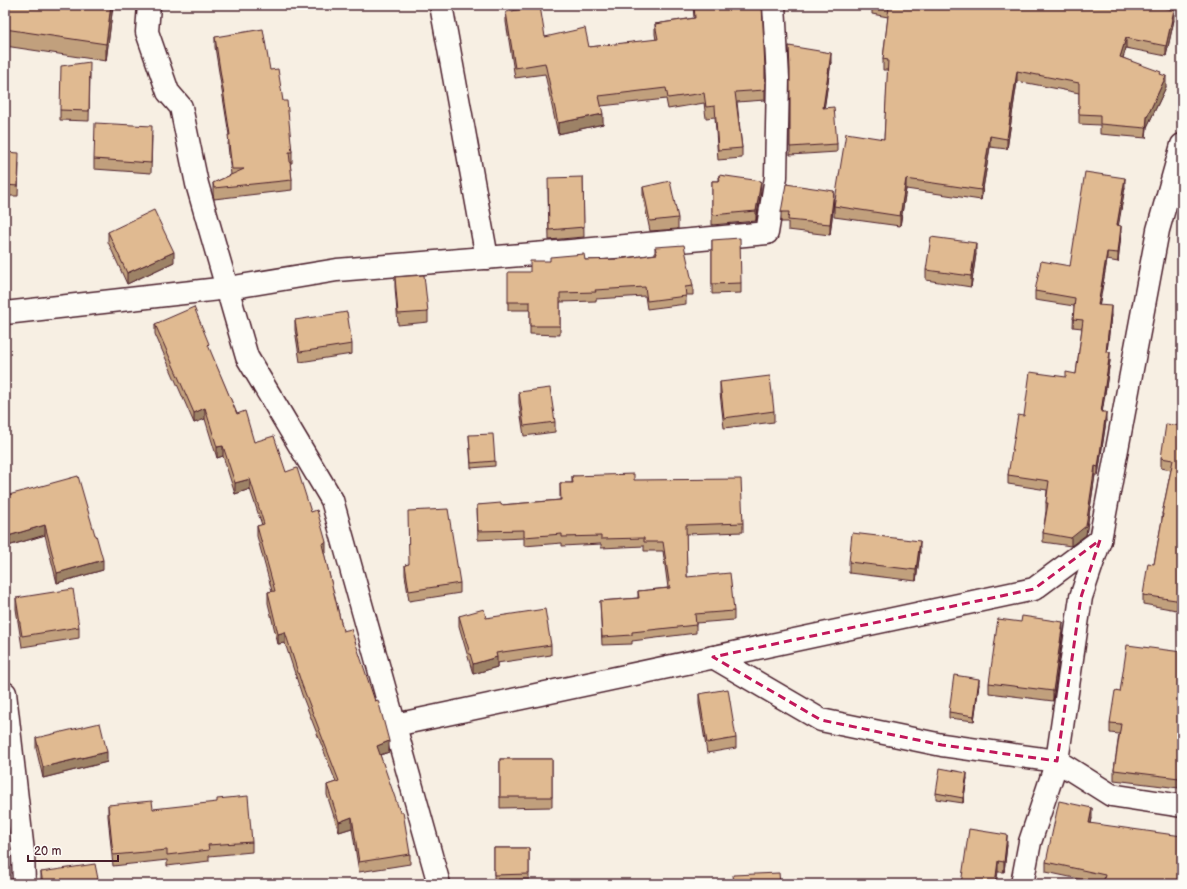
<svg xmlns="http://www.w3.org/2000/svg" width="1187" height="889" font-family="'Balsamiq Sans',sans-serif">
	<rect width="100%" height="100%" fill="#f7efe3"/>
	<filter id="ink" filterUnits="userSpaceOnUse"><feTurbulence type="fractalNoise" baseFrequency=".025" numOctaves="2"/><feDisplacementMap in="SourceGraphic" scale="8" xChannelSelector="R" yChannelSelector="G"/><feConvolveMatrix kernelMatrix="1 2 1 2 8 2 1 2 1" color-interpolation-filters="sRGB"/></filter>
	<g filter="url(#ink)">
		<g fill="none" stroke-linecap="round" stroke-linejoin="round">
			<g stroke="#4a1f2b" stroke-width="25">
				<g id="street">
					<path d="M149,5L147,32L168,92L181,107L197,184L247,357L332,500L439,884"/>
					<path d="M441,5L487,258"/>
					<path d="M5,313L228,288L337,270L571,251L767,233L776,177L778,78L774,5"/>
					<path d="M713,657L821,720L942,745L1057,761L1111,795L1182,806"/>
					<path d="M5,693L23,852L24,884"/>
					<path d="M395,725L1034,589L1100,540L1158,230L1182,145"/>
					<path d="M1022,884L1030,842L1057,761L1081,597L1100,540"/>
				</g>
			</g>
			<use href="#street" stroke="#fdfcf7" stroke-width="22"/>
		</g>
		<g fill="#c1a07d" stroke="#4a1f2b">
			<path d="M5,5H113L106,61L5,46Z"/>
			<path d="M693,5H762L765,68V100L737,102L742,148V158L718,160L715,117L706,118L704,103L668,109L666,99L601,106L603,124L558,134L545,74L515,78L506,22V12L545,37L589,47L656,40L655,34V24L694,18Z"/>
			<path d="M872,5H1153L1174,20L1166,56L1126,48L1123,58L1161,74L1166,87L1147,127L1146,138L1100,134V125L1079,124V93L1017,81L1007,149L990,147L981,200L906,189L900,226L834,217V206L884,139L888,70H883V59L888,17L872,14Z"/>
			<path d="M215,37L270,70L283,101L292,152V163H290L292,180V190L214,199L213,194V183L231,175L228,145L229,135L215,47Z"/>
			<path d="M789,46L831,62L824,108L837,144V152L790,155V77Z"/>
			<path d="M90,73L89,121L60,120V110Z"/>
			<path d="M152,136L151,173L94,169V159Z"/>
			<path d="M5,152L19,163L18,196H5Z"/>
			<path d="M719,175L761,191L756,221L712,225V181H719Z"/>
			<path d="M583,177L584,237L549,240L548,189Z"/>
			<path d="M643,187L678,218V229L650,231L643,197Z"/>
			<path d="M1125,187L1118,225L1121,234L1118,262L1107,260L1099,305L1111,315L1107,352L1110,361L1102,412L1106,421L1098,475H1095L1086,535L1071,546L1043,542V533L1046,511V503L1047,490L1008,484V475L1024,416L1066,377L1076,374L1082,328L1073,327L1074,306L1035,300V291L1070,266Z"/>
			<path d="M834,201L830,235L788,230V222H781V212Z"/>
			<path d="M108,232L174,262L127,284L108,242Z"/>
			<path d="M712,240L741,283V293L712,294Z"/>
			<path d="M655,247L693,286V295H686V304L647,309L645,296L596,299V301L560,302V335L530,334V310H508V302L530,272L550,261L619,259L655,254Z"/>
			<path d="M976,254L971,287L926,280V270Z"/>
			<path d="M395,277L428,312V322L398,325L395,287Z"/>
			<path d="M295,320L352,344V354L300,362L295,330Z"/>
			<path d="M155,324L209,349L237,414L254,442L286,472L311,512L326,553H324L343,631L389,752L380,755L410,854V864L359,872L352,828L339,832L327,795V785L336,782L302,695L285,643L278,644L268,603V592L272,591L257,536V526L262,525L250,489L235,494L223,456L217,458L205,419L194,423L155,334Z"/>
			<path d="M720,382L774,411V422L724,428L720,393Z"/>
			<path d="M519,392L555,422V432L524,436L519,403Z"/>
			<path d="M1182,426V611L1143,604V595L1154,564L1162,520V514L1171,470L1161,468V458Z"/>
			<path d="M469,435L495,461V466L471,468Z"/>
			<path d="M572,476L634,480L743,523V532L686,534L687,577L734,611V620L696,623V633L632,641V644L602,645L600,601L638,598V591L668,588L663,551H644V546L601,548V544L562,546V543L524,546V538L478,540L477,505H501L560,500V483H572Z"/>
			<path d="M5,496L103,570L57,583L45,535L8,546L5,534Z"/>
			<path d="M920,552L916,581L849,573V562Z"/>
			<path d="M409,564L460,583V593L409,601L405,575V565Z"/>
			<path d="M16,598L79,627V638L22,647L16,609Z"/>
			<path d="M459,616L486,618L551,645V655L497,663V667L473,674L459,626Z"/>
			<path d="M1063,632L1053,701L989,693V683Z"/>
			<path d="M1182,652L1179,788L1114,780V770L1119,734L1110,733V723L1120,692Z"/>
			<path d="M979,684L974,721L949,718V712Z"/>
			<path d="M699,694L736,738V748L707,753L699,704Z"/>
			<path d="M36,738L107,762L43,778L36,748Z"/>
			<path d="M500,759H552V807L500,808Z"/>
			<path d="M967,778L963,803L936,799V793Z"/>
			<path d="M108,805L153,809L252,842V852L209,856V861L167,866V860L113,866L108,816Z"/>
			<path d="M1092,818L1091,824L1182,884H1103L1046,872V862Z"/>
			<path d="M1007,845L1004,872H998L961,884Z"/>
			<path d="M494,848H529V879L494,880Z"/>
			<path d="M41,872L99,884H41Z"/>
		</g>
		<g fill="#9d8266" stroke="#4a1f2b">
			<path d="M111,5H113L106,61V44Z"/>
			<path d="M1174,10V20L1166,56V46Z"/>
			<path d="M1126,38V48L1120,67V57Z"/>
			<path d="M831,53V62L823,117V108Z"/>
			<path d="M1017,71V81L1007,149V139Z"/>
			<path d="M1166,76V87L1147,127L1146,138L1147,117Z"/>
			<path d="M603,114V124L558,134V123Z"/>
			<path d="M990,136V147L981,200V190Z"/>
			<path d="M1125,178V187L1117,234V225Z"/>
			<path d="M906,179V189L900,226V216Z"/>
			<path d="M761,181V191L756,221V211Z"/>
			<path d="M834,191V201L830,235V224Z"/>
			<path d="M1121,226V234L1118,262V253Z"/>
			<path d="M976,243V254L971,287V276Z"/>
			<path d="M174,252V262L127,284V273Z"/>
			<path d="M1107,252V260L1098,313V305Z"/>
			<path d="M1111,306V315L1106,360V352Z"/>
			<path d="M1110,352V361L1101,420V412Z"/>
			<path d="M205,408V419L194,423V413Z"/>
			<path d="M1106,412V421L1098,475V467Z"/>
			<path d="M223,446V456L217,458V447Z"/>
			<path d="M1095,466V475L1086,535L1071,546V538Z"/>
			<path d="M250,479V489L235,494V483Z"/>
			<path d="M45,525V535L8,546V536Z"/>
			<path d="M920,541V552L916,581V570Z"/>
			<path d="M326,542V553L322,554V544Z"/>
			<path d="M103,560V570L57,583V573Z"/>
			<path d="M1063,622V632L1053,701V691Z"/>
			<path d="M285,632V643L278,644V634Z"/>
			<path d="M497,657V667L473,674V664Z"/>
			<path d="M979,679V684L974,721V716Z"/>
			<path d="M389,741V752L377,756V746Z"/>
			<path d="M107,752V762L43,778V767Z"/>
			<path d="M1182,753V764L1179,788V778Z"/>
			<path d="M967,773V778L963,803V798Z"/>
			<path d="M1092,808V818L1089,833V823Z"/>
			<path d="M352,817V828L339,832V822Z"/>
			<path d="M1007,835V845L1004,872V862Z"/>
			<path d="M998,861V872L996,884H995Z"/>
		</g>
		<g fill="#e0ba91" stroke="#4a1f2b">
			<path d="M5,5H111L106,44L5,29Z"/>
			<path d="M694,5H762L765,68V90L735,92L742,148L718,150L715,106L706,107L704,93L668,98L666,88L599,96L603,114L558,123L545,63L515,68L506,12L540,6L545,37L585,28L589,47L658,39L655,24L695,18Z"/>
			<path d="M876,5H1153L1174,10L1166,46L1126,38L1120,57L1161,72L1160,74L1166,76L1147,117L1146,128L1100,124V115L1079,114V83L1017,71L1007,139L990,136L981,190L906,179L900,216L834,206L846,133L884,139L888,60L883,59L889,7Z"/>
			<path d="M263,29L270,70L278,69L283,101H287L292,152H289L292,180L214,188L213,183L244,169H232L228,135H230L215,37Z"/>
			<path d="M789,46L831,53L823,108L834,107L837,144L790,147V70Z"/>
			<path d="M90,62L89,111L60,110L61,66Z"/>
			<path d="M95,123L152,126L151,163L94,159Z"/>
			<path d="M5,152L19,153L18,186L5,185Z"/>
			<path d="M1085,172L1125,178L1117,225L1121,226L1118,253L1107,252L1098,305L1111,306L1106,352H1110L1101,412H1106L1098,467L1095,466L1086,526L1071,538L1043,533L1048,503H1046L1049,481L1008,475L1018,415L1024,416L1030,372L1066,377V372L1076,374L1083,320L1073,319L1075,298L1035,291L1041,261L1070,266Z"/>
			<path d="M719,175L761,181L756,211L712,215V181H720Z"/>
			<path d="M583,177L584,227L549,230L548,178Z"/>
			<path d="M670,181L678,218L650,221L643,187Z"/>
			<path d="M786,184L834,191L830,224L788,220L789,212H781Z"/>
			<path d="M154,210L174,252L127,273L108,232Z"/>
			<path d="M931,237L976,243L971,276L926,270Z"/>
			<path d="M740,238L741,283L712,284V240Z"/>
			<path d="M684,245L693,286L685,287L686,296L647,301L645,287L595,290L596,292L560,293V326H530V302H508V272H530V261H550V257L584,254L585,260L619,259L657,254L655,247Z"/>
			<path d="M424,275L428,312L398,314L395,277Z"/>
			<path d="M194,307L209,344L208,345L237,414L245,411L254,442L274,436L286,472L297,468L311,512L317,510L326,542L322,544L343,631L351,629L375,701L378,700L389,741L377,746L400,812H403L410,854L359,862L352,817L339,822L327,785L339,781L302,685L285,632L278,634L268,592L275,591L257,526L264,524L250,479L235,483L223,446L217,447L205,408L194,413L155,324Z"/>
			<path d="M347,312L352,344L300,352L295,320Z"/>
			<path d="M770,376L774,411L724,418L720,382Z"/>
			<path d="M550,388L555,422L524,426L519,392Z"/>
			<path d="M1166,424L1182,426V601L1143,595L1148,563L1154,564L1163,514H1162L1173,460L1161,458Z"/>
			<path d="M493,434L495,461L471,463L469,435Z"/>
			<path d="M634,474V480L741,479L743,523L686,525L687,577L730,573L734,611L695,614L696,625L632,632V635L602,637L600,601L639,598L638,591L670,588L663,542H644V538L601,539V536L562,537V534L524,537V530L478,531L477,505L501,503V505L561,500L560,483H573L572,476Z"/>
			<path d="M78,476L95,535H96L103,560L57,573L45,525L8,536L5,524V496Z"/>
			<path d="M448,509L460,583L409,591L405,565L409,564L408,511Z"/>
			<path d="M852,533L920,541L916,570L849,562Z"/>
			<path d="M73,589L79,627L22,636L16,598Z"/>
			<path d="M484,609L486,618L545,609L551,645L496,653L497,657L473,664L459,616Z"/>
			<path d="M1022,616L1063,622L1053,691L989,683L998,619L1021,622Z"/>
			<path d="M1127,645L1182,652V753L1179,778L1114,770L1121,724L1110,723L1115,691L1120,692Z"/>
			<path d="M954,675L979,679L974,716L949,712Z"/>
			<path d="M728,689L736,738L707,743L699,694Z"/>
			<path d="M100,723L107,752L43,767L36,738Z"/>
			<rect x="500" y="759" width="52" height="38"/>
			<path d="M940,768L967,773L963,798L936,793Z"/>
			<path d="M248,796L252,842L208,845L209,850L167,855V850L113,855L108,805L152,801L153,809L217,802V799Z"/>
			<path d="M1059,801L1092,808L1089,823L1182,836V884H1139L1129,883V884H1103L1105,875L1046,862Z"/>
			<path d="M969,829L1007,835L1004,862L998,861L995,884H961Z"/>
			<path d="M494,848H529V874L494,875Z"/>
			<path d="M95,864L99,884H43L41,872Z"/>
			<path d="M779,873L780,884H734L733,875Z"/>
		</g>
	</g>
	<path fill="none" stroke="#c2185b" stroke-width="3" stroke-dasharray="8 5" stroke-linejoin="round" d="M1100,540L1081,597L1057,761L942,745L821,720L713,657L1034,589Z"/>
	<rect width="1187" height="889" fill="none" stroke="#fdfcf7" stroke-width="20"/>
	<rect x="10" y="10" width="1167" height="869" fill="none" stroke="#4a1f2b" stroke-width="1.5" filter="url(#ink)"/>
	<path d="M28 855v6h90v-6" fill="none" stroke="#4a1f2b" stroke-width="2"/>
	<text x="34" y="855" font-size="12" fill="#4a1f2b" stroke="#fdfcf7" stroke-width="3" paint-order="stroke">20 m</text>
</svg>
